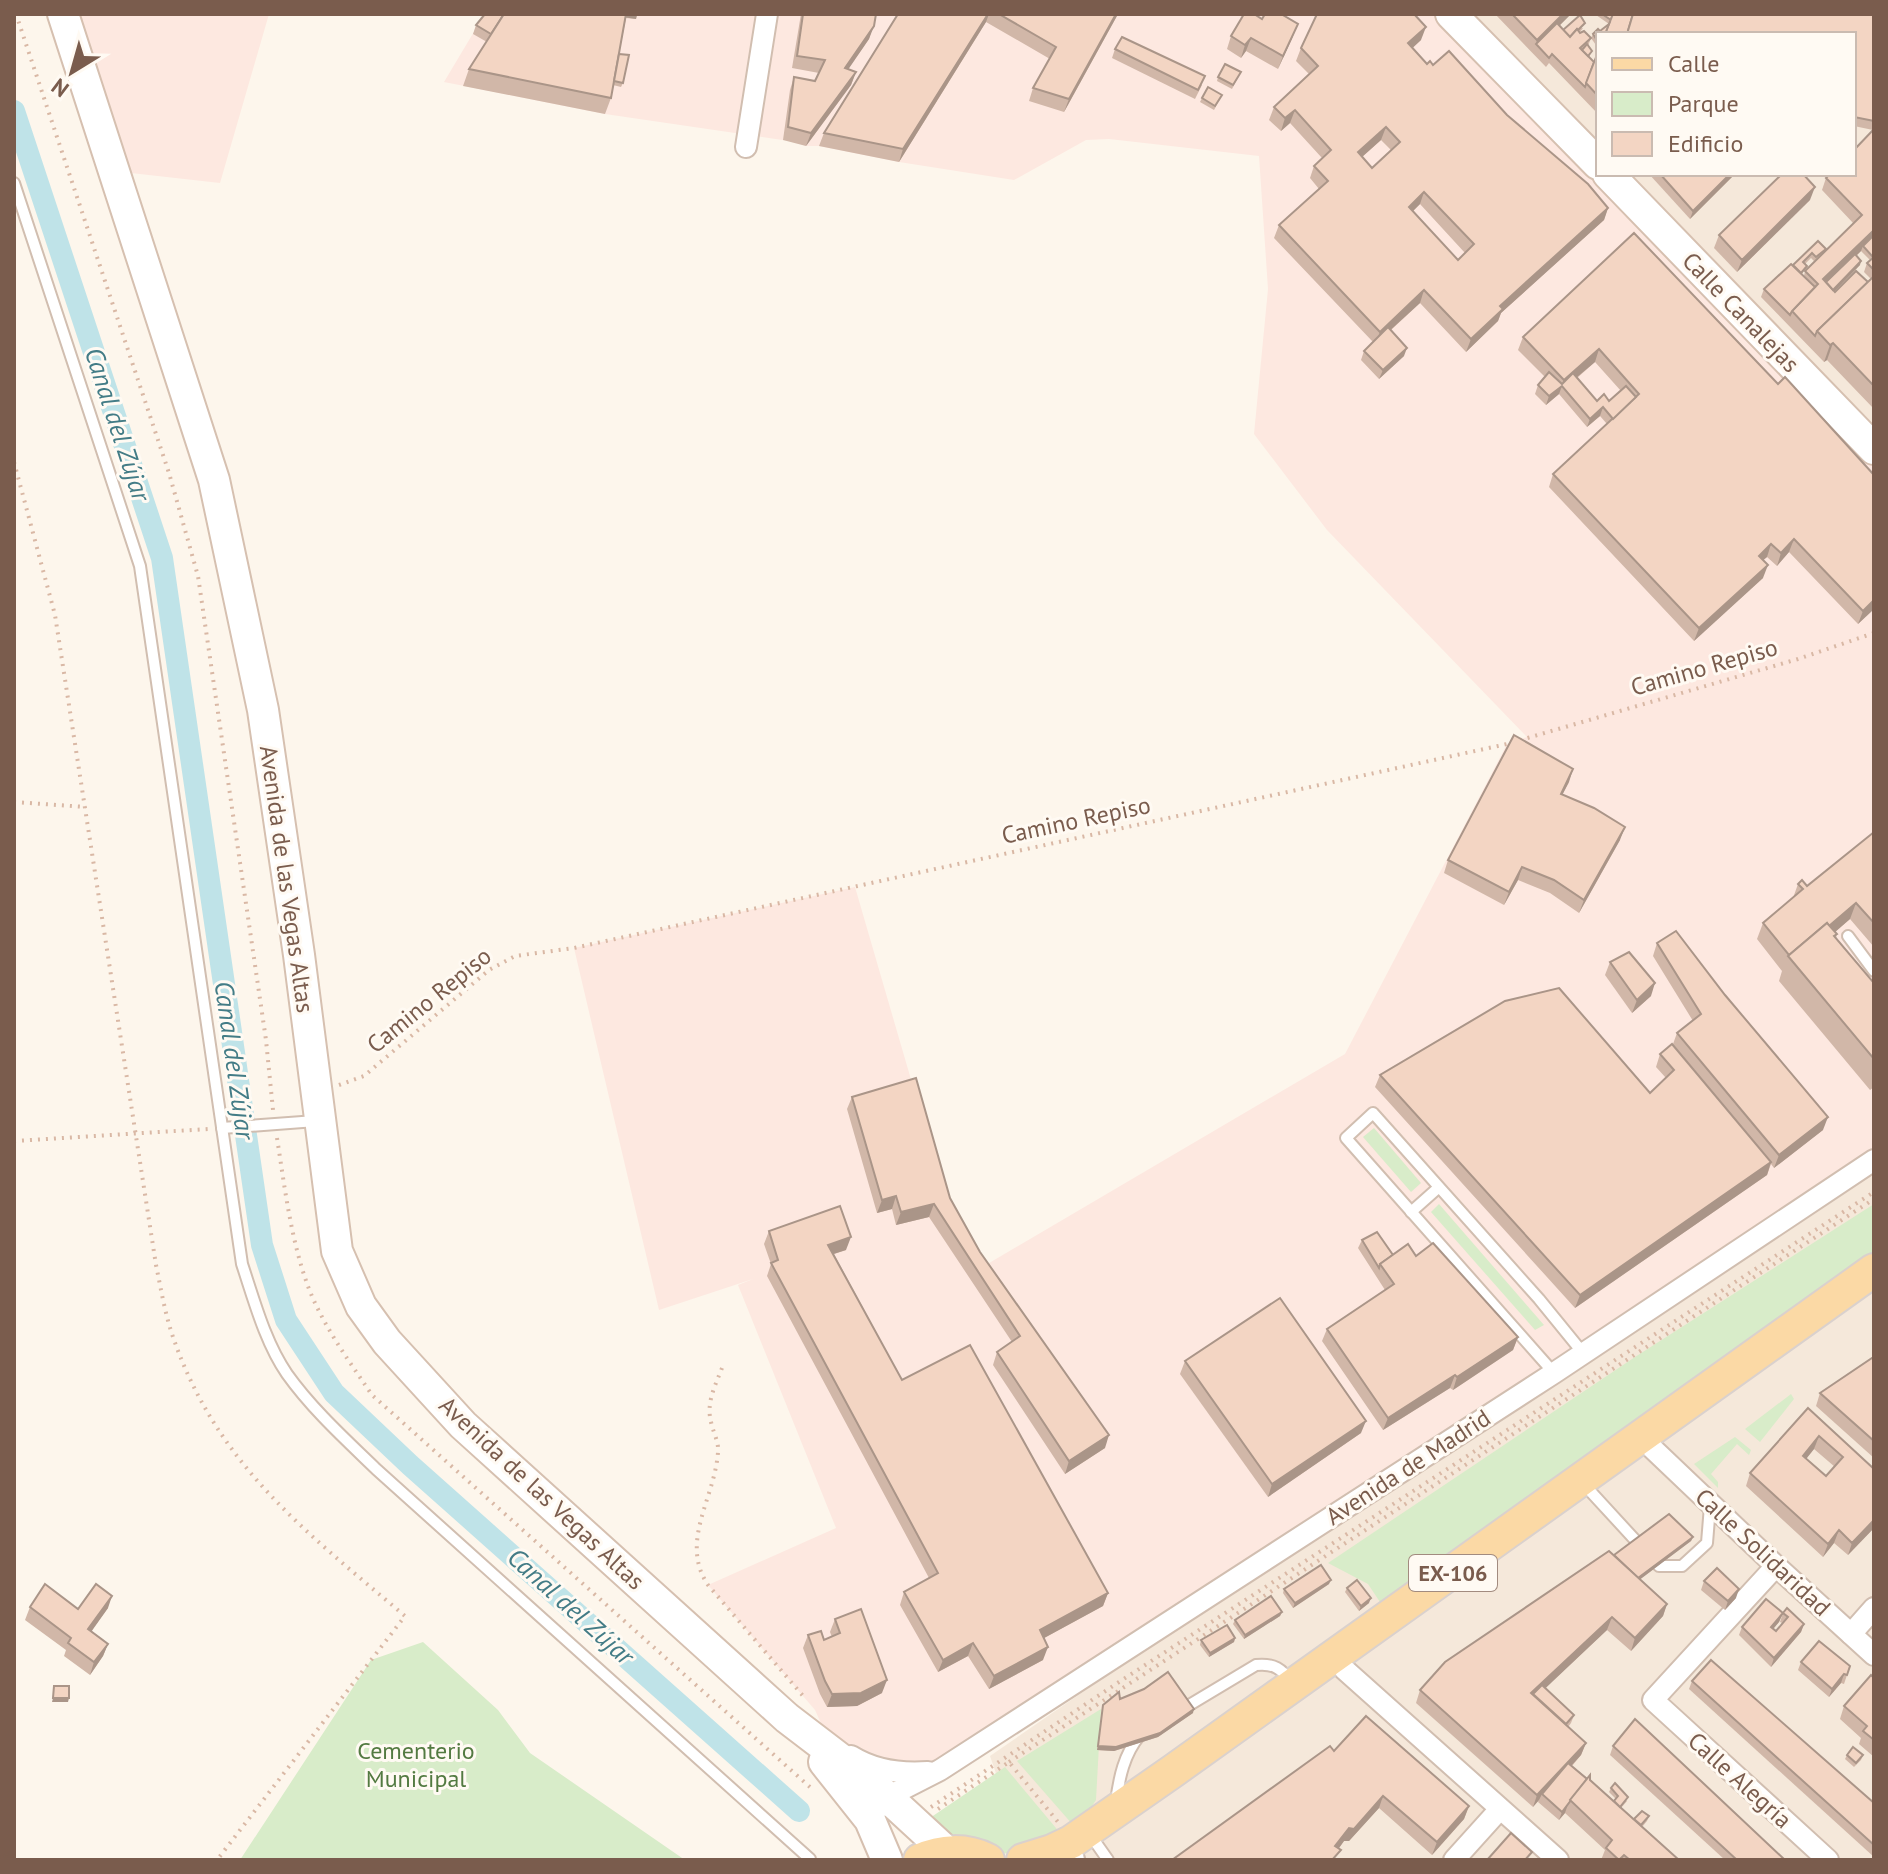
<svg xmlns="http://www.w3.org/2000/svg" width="1888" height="1874" font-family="'PT Sans',sans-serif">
	<rect width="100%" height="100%" fill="#fdf6ec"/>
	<g fill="#f5e8da">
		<path d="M1451,14H1874V449L1608,174H1854V34H1598V164Z"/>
		<path d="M1874,1130V1860H1026L990,1756L1716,1255Z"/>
	</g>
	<g fill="#fde8e0">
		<path d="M63,14H269L220,183L113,171Z"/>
		<path d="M482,14H1451L1874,449V1160L967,1752L909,1773L830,1743L815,1710L708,1585L836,1528L738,1285L753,1279L659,1310L574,948L855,887L951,1217L984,1266L1345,1054L1507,744L1527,737L1327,530L1254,434L1268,289L1259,156L1109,139L1086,140L1014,180L899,162L819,146H806L796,142L605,114L444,82L484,15Z"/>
	</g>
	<g fill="#d8ecc9">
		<path d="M1374,1128L1421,1183L1411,1192L1363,1137Z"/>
		<path d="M1439,1204L1544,1325L1535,1330L1431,1212Z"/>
		<path d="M1874,1204V1256L1382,1605L1368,1584L1328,1563L1635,1357Z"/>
		<path d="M1791,1394L1794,1399L1760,1442L1745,1429Z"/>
		<path d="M1735,1437L1751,1450L1749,1455L1737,1444L1711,1474L1718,1482V1488L1694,1464Z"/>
		<path d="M423,1642L498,1710L530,1753L685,1860H240L371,1660Z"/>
		<path d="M1101,1709L1096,1800L1084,1818L1073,1825L1017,1761Z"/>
		<path d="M1005,1767L1061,1834C1047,1840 1029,1851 1014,1853C983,1857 948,1839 924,1822Z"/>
	</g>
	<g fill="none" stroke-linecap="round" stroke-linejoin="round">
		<path stroke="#bfe3e8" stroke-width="22" d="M14,111L162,558L262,1245L286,1320L334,1393L410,1465L799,1811"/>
		<g stroke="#d1beb0" stroke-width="14">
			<g id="lane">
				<path d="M14,183L140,566L242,1264C254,1300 265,1342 287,1374C312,1409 345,1439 376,1469L810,1859"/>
				<path d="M1848,936L1874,971"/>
				<path d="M222,1128L316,1121"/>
				<path d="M1411,1212L1438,1188"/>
				<path d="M1554,1373L1346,1138L1373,1113L1539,1299L1583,1353"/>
				<path d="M1591,1492L1659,1566H1682L1707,1543L1710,1506"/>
				<path d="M1181,1710L1256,1665C1274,1663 1282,1669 1292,1683"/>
				<path d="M1116,1802C1119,1778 1124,1754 1140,1735"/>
				<path d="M1096,1843L1108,1860"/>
			</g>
		</g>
		<g stroke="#d1beb0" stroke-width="24">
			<g id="street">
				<path d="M746,147L767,14"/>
				<path d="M1652,1448L1776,1566L1874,1655"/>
				<path d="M1776,1566L1653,1700L1828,1860"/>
				<path d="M1851,1634L1874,1608"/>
				<path d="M1344,1669L1558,1860"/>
				<path d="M851,1756C875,1771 901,1774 928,1772"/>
				<path d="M883,1806L897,1792L940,1770L1554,1373L1874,1160"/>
				<path d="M1073,1860L1074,1859"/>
				<path d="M1454,1860L1500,1809"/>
			</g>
		</g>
		<g stroke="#d6c0b0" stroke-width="34">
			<g id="secondary">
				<path d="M63,14L214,480L263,710L299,955L337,1251L361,1306L387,1342L463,1425L787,1718L872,1783L947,1852"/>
				<path d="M1451,14L1598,164"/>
				<path d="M1608,174L1874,449"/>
				<path d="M824,1762L870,1820L887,1860"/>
			</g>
		</g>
		<g stroke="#dad1cd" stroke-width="36">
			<g id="primary">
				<path d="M920,1860C942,1850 966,1849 988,1860"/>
				<path d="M1023,1860L1052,1851L1071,1842L1173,1771L1874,1270"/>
			</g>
		</g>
		<g stroke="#d9b8a5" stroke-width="4" stroke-dasharray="2 6" stroke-linecap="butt">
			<path d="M16,14L169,473L198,576L266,1040L273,1110"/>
			<path d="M14,462L55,615L156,1265C161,1289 165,1314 173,1337C217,1465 306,1532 405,1616L217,1860"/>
			<path d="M14,802L86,807"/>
			<path d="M339,1085L364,1076L489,970L515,956L574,948L1507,744L1798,659L1874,633"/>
			<path d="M277,1138C285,1189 291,1241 309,1289C324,1327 349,1361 372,1395L811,1788"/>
			<path d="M14,1141L208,1129"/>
			<path d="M722,1368C715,1386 706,1403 711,1422C713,1432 719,1442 718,1452C715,1498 679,1542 708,1585L804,1697"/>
			<path d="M1009,1762L1874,1199"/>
			<path d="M931,1807L1119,1682L1874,1192"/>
			<path d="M938,1809L1009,1762L1058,1822"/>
		</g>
		<use href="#lane" stroke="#fff" stroke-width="10"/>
		<use href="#street" stroke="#fff" stroke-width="20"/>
		<use href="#secondary" stroke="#fff" stroke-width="30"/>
		<use href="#primary" stroke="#fbd9a5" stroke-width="32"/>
	</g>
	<g fill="#d1b7a8" fill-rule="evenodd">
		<path d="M637,14L636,19L626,18L619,54L623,83L621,87L613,85L611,98L605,114L463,86L469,69L487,42L473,34L476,25Z"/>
		<path d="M801,14H876L869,39L848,69L856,72L851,85L806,146L783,140L790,90L794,77L815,81L819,73L792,68Z"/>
		<path d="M898,14H1118L1064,112L1029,101L1033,88L1050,59L986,22L899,162L819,146L824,133Z"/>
		<path d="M1495,14H1571L1559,26L1563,30L1583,28L1580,32L1591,38L1588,46L1592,51L1589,57L1594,62L1598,52V114L1549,63L1546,67Z"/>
		<path d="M1597,14H1874V409L1827,360L1824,362L1761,297L1764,289L1793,265L1818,241L1826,249L1824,252L1854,224L1822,190L1826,178L1873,130L1854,126V34L1609,24L1596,15ZM1861,251L1870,260L1867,263L1864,272L1871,279L1868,282L1834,291L1860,265L1856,256ZM1822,255L1805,271L1804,276L1802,274L1807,266L1805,264L1811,258L1814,261Z"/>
		<path d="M1593,34H1598V48L1591,38Z"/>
		<path d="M1231,36H1293L1278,69L1246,51L1241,58L1227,49Z"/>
		<path d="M1421,40L1412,48L1427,64L1433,65L1507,115L1608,208L1604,220L1501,313L1498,321L1466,352L1420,303L1391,330L1404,356L1379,379L1361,360L1364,351L1373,342L1274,238L1279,225L1319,189L1310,178L1314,166L1322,158L1290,123L1281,131L1269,120L1274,107L1309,74L1296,61L1301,48ZM1381,140L1391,150L1372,168L1362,157ZM1420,204L1465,253L1458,260L1413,211Z"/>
		<path d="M1115,49L1202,85L1195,99L1112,58Z"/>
		<path d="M1241,72L1232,89L1217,81L1218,77Z"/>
		<path d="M1222,95L1214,110L1200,102L1202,98Z"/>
		<path d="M1649,174H1735L1690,219Z"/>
		<path d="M1810,200L1737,272L1714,248L1719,235Z"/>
		<path d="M1634,233L1874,609L1858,624L1789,552L1777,566L1767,557L1763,560V578L1694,641L1549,487L1553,474L1607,424L1600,416L1587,427L1559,394L1546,405L1535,394L1538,385L1545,377L1518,350L1523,337ZM1595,362L1621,391L1609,401H1597L1577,378Z"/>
		<path d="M1569,782L1562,795L1620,840L1579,913L1550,893L1518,880L1504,905L1444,873L1448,860Z"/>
		<path d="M1874,832V947L1850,919L1835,932L1837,934L1836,938L1874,983V1087L1870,1090L1779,981L1782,971L1757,939L1763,923L1793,898L1798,884L1807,886Z"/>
		<path d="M1657,943L1823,1130L1774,1168L1771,1164L1767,1175L1575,1308L1375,1087L1380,1075L1650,1093L1666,1078L1656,1067L1660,1054L1673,1044L1677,1033L1693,1021L1653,956Z"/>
		<path d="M1610,962L1651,996L1632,1013L1605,975Z"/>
		<path d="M852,1097L950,1198L980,1252L1105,1448L1065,1474L993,1365L997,1352L1012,1342L929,1217L896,1225L892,1209L877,1213L847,1109Z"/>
		<path d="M769,1231L846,1250L834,1254L902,1380L1108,1593L1103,1606L1044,1638L1043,1660L989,1689L968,1656L938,1672L900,1605L904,1592L929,1578L767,1276L771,1264L764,1244Z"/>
		<path d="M1362,1240L1393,1255L1416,1256L1518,1337L1513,1350L1453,1390L1450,1388L1383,1430L1322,1341L1327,1329L1385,1290L1358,1248Z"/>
		<path d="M1874,1358V1458L1816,1406L1820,1393Z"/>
		<path d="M1185,1361L1361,1433L1268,1497L1180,1374Z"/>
		<path d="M1808,1408L1874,1469V1528L1848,1555L1834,1543L1823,1557L1746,1486L1750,1473ZM1814,1449L1835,1467L1826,1476L1806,1459Z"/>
		<path d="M1693,1537L1691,1541L1640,1579L1667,1604L1663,1616L1631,1651L1607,1630L1545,1688L1574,1715L1571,1723L1568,1727L1586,1743L1581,1755L1572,1766L1590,1780L1614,1801L1616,1799L1609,1792L1611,1788L1627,1801L1621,1808L1634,1819L1649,1816L1647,1821L1642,1827L1679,1860H1601L1605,1850L1565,1813L1559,1820L1538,1802L1539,1800L1533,1807L1416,1703L1420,1690L1614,1555Z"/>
		<path d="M1704,1581L1736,1598L1725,1610L1701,1590Z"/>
		<path d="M1329,1584L1293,1608L1283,1593L1284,1589Z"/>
		<path d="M1347,1588L1369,1603L1359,1611L1345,1592Z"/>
		<path d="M30,1607L108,1608L91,1631L108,1644L103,1656L90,1675L64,1656L66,1650L25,1620Z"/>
		<path d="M1282,1612L1280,1616L1244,1639L1233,1624L1235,1620Z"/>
		<path d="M1783,1613L1804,1624L1801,1632L1771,1667L1739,1635L1742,1627L1783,1613L1779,1622L1773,1629L1776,1631L1782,1623L1780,1622Z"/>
		<path d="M835,1619L882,1693L857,1706L827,1707L820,1694L803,1648L808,1635L824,1640L832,1637L830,1632Z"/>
		<path d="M1235,1638L1234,1642L1209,1657L1200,1645L1201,1640Z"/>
		<path d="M1801,1662L1850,1666L1844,1684L1841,1683L1829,1697L1798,1670Z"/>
		<path d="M1874,1678V1757L1859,1744L1861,1738L1840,1719L1844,1706Z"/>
		<path d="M1692,1681L1874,1803V1857L1689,1689Z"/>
		<path d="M1120,1699L1193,1713L1158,1737L1114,1751L1097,1750L1103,1705Z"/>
		<path d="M1613,1746L1785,1860H1725L1610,1755Z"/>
		<path d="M1334,1751L1469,1806L1464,1819L1432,1855L1379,1808L1349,1841H1344L1339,1848Z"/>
		<path d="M1847,1755H1863L1861,1760L1854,1767L1845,1759Z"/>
	</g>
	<g fill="#aa9588">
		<path d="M624,14L637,15L636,19L623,17Z"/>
		<path d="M988,14H989L986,22L899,162L903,149Z"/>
		<path d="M1116,14H1118L1064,112L1069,99Z"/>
		<path d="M1563,14H1571L1538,47L1536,44L1537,40Z"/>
		<path d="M1298,24L1293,36L1278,69L1283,56Z"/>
		<path d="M874,26L869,39L841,80L845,68Z"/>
		<path d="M1426,27L1421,40L1404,56L1408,43Z"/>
		<path d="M1251,38L1246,51L1241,58L1245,45Z"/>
		<path d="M856,72L851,85L806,146L811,133Z"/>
		<path d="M1295,110L1290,123L1281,131L1285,118Z"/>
		<path d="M1386,127L1381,140L1353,165L1358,152Z"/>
		<path d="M1730,174H1735L1690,219L1693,211Z"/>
		<path d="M1815,187L1810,200L1737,272L1742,260Z"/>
		<path d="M1424,192L1420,204L1404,220L1409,207Z"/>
		<path d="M1608,208L1604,220L1501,313L1498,321L1466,352L1471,339L1500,306Z"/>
		<path d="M1874,230L1871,241L1863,246L1861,251L1822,289L1823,279Z"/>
		<path d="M1861,261L1860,265L1826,300L1828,295Z"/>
		<path d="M1424,290L1420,303L1375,344L1380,332Z"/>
		<path d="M1833,343L1827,360L1824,362L1830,345Z"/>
		<path d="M1407,348L1404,356L1379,379L1383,370Z"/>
		<path d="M1599,349L1595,362L1564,388L1562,386L1559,394L1546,405L1549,396L1562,387L1564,380Z"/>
		<path d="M1603,407L1600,416L1587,427L1590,419Z"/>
		<path d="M1794,539L1789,552L1777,566L1781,553Z"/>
		<path d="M1771,544L1767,557L1754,568L1759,556Z"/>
		<path d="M1768,565L1763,578L1694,641L1699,628Z"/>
		<path d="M1874,600V609L1858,624L1863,611Z"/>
		<path d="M1573,769L1569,782L1556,807L1561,794Z"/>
		<path d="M1625,827L1620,840L1579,913L1584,900Z"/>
		<path d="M1522,867L1518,880L1504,905L1509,892Z"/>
		<path d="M1856,903L1850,919L1796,966L1792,958Z"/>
		<path d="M1655,983L1651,996L1632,1013L1637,1000Z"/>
		<path d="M1828,1117L1823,1130L1774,1168L1779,1155Z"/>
		<path d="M1771,1162L1767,1175L1575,1308L1580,1295Z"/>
		<path d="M896,1196L892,1209L877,1213L882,1200Z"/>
		<path d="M934,1204L929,1217L896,1225L901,1212Z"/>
		<path d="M851,1237L846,1250L824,1257L828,1245Z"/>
		<path d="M1518,1337L1513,1350L1453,1390L1457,1377Z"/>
		<path d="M1455,1375L1450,1388L1383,1430L1388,1418Z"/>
		<path d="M1366,1421L1361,1433L1268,1497L1272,1484Z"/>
		<path d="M1109,1435L1105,1448L1065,1474L1069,1461Z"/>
		<path d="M1819,1436L1814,1449L1798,1469L1803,1456Z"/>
		<path d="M1874,1520V1528L1848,1555L1852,1543Z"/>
		<path d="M1839,1530L1834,1543L1823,1557L1828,1544Z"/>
		<path d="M1693,1537L1691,1541L1634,1584L1635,1580Z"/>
		<path d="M1331,1580L1329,1584L1293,1608L1295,1603Z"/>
		<path d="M1739,1589L1736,1598L1725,1610L1728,1601Z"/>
		<path d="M1108,1593L1103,1606L1035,1643L1040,1630Z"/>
		<path d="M112,1596L108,1608L84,1642L88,1629Z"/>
		<path d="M1371,1598L1369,1603L1359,1611L1361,1606Z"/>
		<path d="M1667,1604L1663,1616L1631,1651L1635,1638Z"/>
		<path d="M1282,1612L1280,1616L1244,1639L1245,1635Z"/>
		<path d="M1783,1613L1779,1622L1768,1635L1771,1627Z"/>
		<path d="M1612,1617L1607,1630L1533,1700L1531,1693Z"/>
		<path d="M1804,1624L1801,1632L1771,1667L1774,1658Z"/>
		<path d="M1235,1638L1234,1642L1209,1657L1210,1653Z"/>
		<path d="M973,1643L968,1656L938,1672L943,1660Z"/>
		<path d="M108,1644L103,1656L90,1675L94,1662Z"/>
		<path d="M1048,1647L1043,1660L989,1689L994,1676Z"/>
		<path d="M1844,1674L1841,1683L1829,1697L1832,1689Z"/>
		<path d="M887,1680L882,1693L857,1706L827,1707L832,1694Z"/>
		<path d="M53,1698H69L68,1702H52Z"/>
		<path d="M1194,1709L1193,1713L1158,1737L1114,1751L1097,1750L1098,1746Z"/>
		<path d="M1586,1743L1581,1755L1544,1796L1542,1794L1539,1800L1533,1807L1537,1795Z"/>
		<path d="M1383,1796L1379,1808L1349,1841H1344L1331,1859L1335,1846L1349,1828Z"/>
		<path d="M1568,1804L1565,1813L1559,1820L1562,1812Z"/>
		<path d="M1469,1806L1464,1819L1432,1855L1437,1842Z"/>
	</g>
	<g fill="#f3d5c3" stroke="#aa9588" stroke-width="2" fill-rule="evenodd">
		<path d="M485,14H504L491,34L476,25Z"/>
		<path d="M504,14H626L611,98L469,69Z"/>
		<path d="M803,14H876L874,26L845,68L856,72L811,133L788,127L794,77L815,81L825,60L797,56Z"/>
		<path d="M898,14H988L903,149L824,133Z"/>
		<path d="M999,14H1116L1069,99L1033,88L1056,47Z"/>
		<path d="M1244,14H1254L1262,19L1265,14H1281L1298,24L1283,56L1251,38L1245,45L1231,36Z"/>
		<path d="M1317,14H1414L1426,27L1408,43L1427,64L1430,61L1433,65L1449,51L1507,115L1588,184L1608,208L1500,306L1503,309L1471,339L1424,290L1380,332L1279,225L1328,181L1314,166L1331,150L1295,110L1285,118L1274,107L1318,66L1301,48ZM1386,127L1400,142L1372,168L1358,152ZM1424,192L1474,244L1458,260L1409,207Z"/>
		<path d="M1512,14H1563L1537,40Z"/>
		<path d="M1602,14H1613L1611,20Z"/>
		<path d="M1613,14H1633L1627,34H1605Z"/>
		<path d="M1633,14H1874V121L1854,117V34H1627Z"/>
		<path d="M1580,15L1585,23L1578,30L1577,29L1570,37L1563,30Z"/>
		<path d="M1557,23L1570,37L1577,29L1580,33L1584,31L1591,38L1580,48L1594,62L1585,87L1552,54L1549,58L1536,44Z"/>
		<path d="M1609,24L1605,34H1598V42L1593,34L1598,29L1600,31Z"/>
		<path d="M1122,37L1205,76L1198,90L1115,49Z"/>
		<path d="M1587,44L1592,51L1588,56L1582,50Z"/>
		<path d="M1598,52V96L1586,83Z"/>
		<path d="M619,54L629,55L623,83L614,81Z"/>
		<path d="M1225,64L1241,72L1233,85L1218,77Z"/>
		<path d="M1208,87L1222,95L1215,106L1202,98Z"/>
		<path d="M1874,129V230L1823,279L1835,292L1856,271L1868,282L1817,331L1815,336L1792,311L1818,284L1805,271L1862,215L1826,178L1830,174H1854V150Z"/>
		<path d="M1660,174H1730L1693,211Z"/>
		<path d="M1782,174H1803L1815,187L1742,260L1719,235Z"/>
		<path d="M1634,233L1778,384L1785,377L1874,475V600L1863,611L1794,539L1781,553L1771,544L1759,556L1768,565L1699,628L1553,474L1639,394L1599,349L1564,380L1523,337Z"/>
		<path d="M1872,237L1874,239L1873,257L1863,246Z"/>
		<path d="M1818,241L1826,249L1816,257L1812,253L1803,262L1807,266L1801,273L1793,265Z"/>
		<path d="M1855,254L1861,261L1833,290L1826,282Z"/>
		<path d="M1874,257V270L1867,263Z"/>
		<path d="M1791,264L1815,287L1792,311L1790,315L1764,289Z"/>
		<path d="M1874,276V386L1833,343L1830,345L1817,331Z"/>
		<path d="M1388,327L1407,348L1383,370L1364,351Z"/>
		<path d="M1549,372L1562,384L1573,373L1597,401L1604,394L1609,401L1626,386L1636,397L1613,419L1603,407L1590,419L1562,386L1549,396L1538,385Z"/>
		<path d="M1514,735L1573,769L1561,794L1594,808L1625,827L1584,900L1554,880L1522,867L1509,892L1448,860Z"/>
		<path d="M1874,832V923L1856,903L1829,926L1827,923L1789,955L1763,923L1803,889L1798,884L1802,880L1807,886Z"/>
		<path d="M1827,923L1837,934L1834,936L1874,983V1059L1788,956Z"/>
		<path d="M1676,931L1725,995L1828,1117L1779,1155L1677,1033L1701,1014L1657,943Z"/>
		<path d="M1629,952L1655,983L1637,1000L1610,962Z"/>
		<path d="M1559,988L1650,1093L1674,1070L1660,1054L1672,1044L1771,1162L1580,1295L1380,1075L1505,1001Z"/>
		<path d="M916,1078L950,1198L980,1252L1109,1435L1069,1461L997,1352L1020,1336L934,1204L901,1212L896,1196L882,1200L852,1097Z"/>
		<path d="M840,1206L851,1237L828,1245L902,1380L970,1345L1108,1593L1040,1630L1048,1647L994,1676L973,1643L943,1660L904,1592L938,1573L771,1263L778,1260L769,1231Z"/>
		<path d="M1377,1232L1393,1255L1380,1264L1379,1268L1362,1240Z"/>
		<path d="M1433,1243L1518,1337L1457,1377L1455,1375L1388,1418L1327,1329L1394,1284L1380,1264L1408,1244L1416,1256Z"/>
		<path d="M1280,1298L1366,1421L1272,1484L1185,1361Z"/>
		<path d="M1872,1358H1874V1441L1820,1393Z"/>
		<path d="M1808,1408L1874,1469V1520L1852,1543L1839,1530L1828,1544L1750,1473ZM1819,1436L1843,1457L1826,1476L1803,1456Z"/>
		<path d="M1669,1514L1693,1537L1638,1578L1614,1555Z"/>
		<path d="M1609,1551L1667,1604L1635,1638L1612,1617L1531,1693L1586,1743L1537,1795L1420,1690L1445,1662Z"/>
		<path d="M1321,1565L1331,1580L1295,1603L1284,1589Z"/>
		<path d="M1717,1568L1739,1589L1728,1601L1704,1581Z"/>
		<path d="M1357,1580L1371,1598L1361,1606L1347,1588Z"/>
		<path d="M45,1584L78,1609L96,1584L112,1596L88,1629L108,1644L94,1662L68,1643L71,1638L30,1607Z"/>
		<path d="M1271,1596L1282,1612L1245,1635L1235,1620Z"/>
		<path d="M1766,1599L1783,1613L1771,1627L1776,1631L1788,1617L1783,1613L1787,1608L1804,1624L1774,1658L1742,1627Z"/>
		<path d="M861,1609L887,1680L861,1693L832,1694L825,1681L808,1635L821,1631L824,1640L840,1633L835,1619Z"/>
		<path d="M1227,1625L1235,1638L1210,1653L1201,1640Z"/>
		<path d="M1819,1641L1850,1666L1847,1675L1844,1674L1832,1689L1801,1662Z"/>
		<path d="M1711,1660L1874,1803V1845L1692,1681Z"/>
		<path d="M1168,1672L1194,1709L1160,1733L1116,1747L1098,1746L1103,1705L1119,1692L1120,1699L1144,1689Z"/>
		<path d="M1871,1675L1874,1678V1740L1863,1731L1867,1726L1844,1706Z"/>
		<path d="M1542,1685L1574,1715L1566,1724L1533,1694Z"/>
		<path d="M54,1686H69V1698H53Z"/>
		<path d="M1366,1716L1469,1806L1437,1842L1383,1796L1354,1829L1349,1828L1335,1846L1341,1850L1332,1860H1172L1330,1746L1334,1751Z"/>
		<path d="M1635,1719L1785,1860H1737L1613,1746Z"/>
		<path d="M1853,1747L1863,1755L1856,1763L1847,1755Z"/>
		<path d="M1568,1763L1587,1779L1562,1812L1542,1794Z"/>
		<path d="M1590,1775V1780L1679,1860H1630L1624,1855L1619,1860L1606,1848L1612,1840L1570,1800Z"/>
		<path d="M1615,1783L1628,1797L1620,1807L1614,1801L1618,1796L1611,1788Z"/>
		<path d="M1642,1811L1649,1816L1641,1825L1634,1819Z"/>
		<path d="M1511,1833L1532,1852L1525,1860H1487Z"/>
	</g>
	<g text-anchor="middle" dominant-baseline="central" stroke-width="6" stroke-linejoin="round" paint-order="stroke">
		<rect fill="#fffaf3" stroke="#a28b7f" stroke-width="2" x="1409" y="1555" width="88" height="36" rx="6"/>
		<g font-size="22" font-weight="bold" fill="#7a5c4d">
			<text x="1453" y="1573">EX-106</text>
		</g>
		<g font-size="24" fill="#7a5c4d" stroke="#fffaf3">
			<text transform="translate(1741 312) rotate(46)">Calle Canalejas</text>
			<text transform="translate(1704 667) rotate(-16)">Camino Repiso</text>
			<text transform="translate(1076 820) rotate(-12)">Camino Repiso</text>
			<text transform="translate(287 879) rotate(82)">Avenida de las Vegas Altas</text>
			<text transform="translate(429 1000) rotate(-39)">Camino Repiso</text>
			<text transform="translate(1408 1467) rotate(-33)">Avenida de Madrid</text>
			<text transform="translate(542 1493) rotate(43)">Avenida de las Vegas Altas</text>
			<text transform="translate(1763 1552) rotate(43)">Calle Solidaridad</text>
			<text transform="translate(1740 1780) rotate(42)">Calle Alegría</text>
		</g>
		<g font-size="24" fill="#537a41" stroke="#fffaf3">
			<text x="416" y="1750">Cementerio<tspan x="416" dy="28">Municipal</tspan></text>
		</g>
		<g font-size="26" font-style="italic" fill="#437c86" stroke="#fffaf3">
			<text transform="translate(118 424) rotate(72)">Canal del Zújar</text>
			<text transform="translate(235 1060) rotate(82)">Canal del Zújar</text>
			<text transform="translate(571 1606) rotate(42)">Canal del Zújar</text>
		</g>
	</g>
	<rect width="1888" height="1874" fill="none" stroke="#7a5c4d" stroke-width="32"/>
	<rect x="1596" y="32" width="260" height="144" fill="#fffaf3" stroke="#cabbb1" stroke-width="2"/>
	<rect x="1612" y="58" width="40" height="12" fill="#fbd9a5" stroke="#cabbb1" stroke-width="2"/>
	<text x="1668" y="72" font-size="24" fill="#7a5c4d">Calle</text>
	<rect x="1612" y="92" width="40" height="24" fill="#d8ecc9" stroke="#cabbb1" stroke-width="2"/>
	<text x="1668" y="112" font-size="24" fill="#7a5c4d">Parque</text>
	<rect x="1612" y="132" width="40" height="24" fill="#f3d5c3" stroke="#cabbb1" stroke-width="2"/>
	<text x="1668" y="152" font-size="24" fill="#7a5c4d">Edificio</text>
	<g transform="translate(72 72) rotate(217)" stroke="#fffaf3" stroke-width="6" paint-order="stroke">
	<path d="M0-6L14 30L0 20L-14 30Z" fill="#7a5c4d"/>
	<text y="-12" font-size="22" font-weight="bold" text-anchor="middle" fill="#7a5c4d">N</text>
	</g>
</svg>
